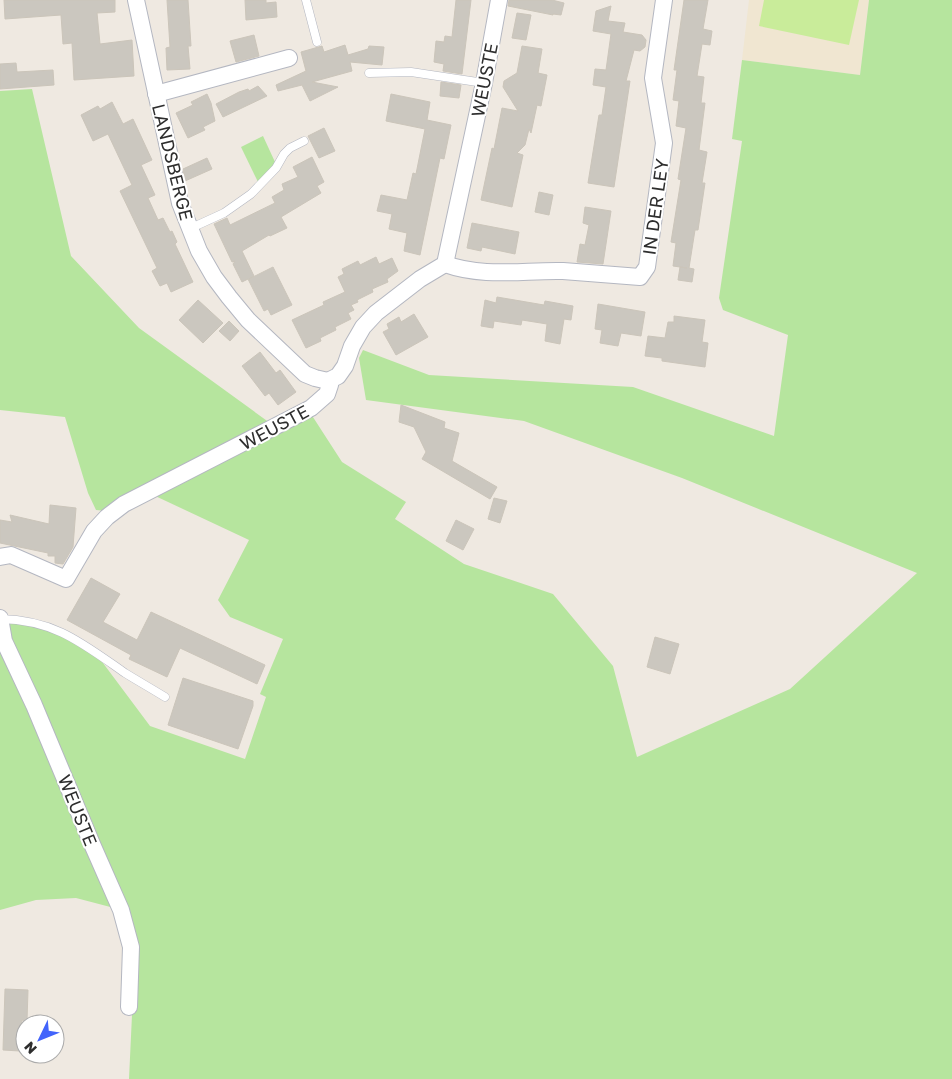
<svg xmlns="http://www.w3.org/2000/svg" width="952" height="1079" font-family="'Golos Text',sans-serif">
	<rect width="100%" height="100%" fill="#efe9e1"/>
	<path fill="#f0e6d1" d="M749,0H869L860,75L742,60Z"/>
	<g fill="#b6e59e">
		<path d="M869,0H952V1079H129L135,951L11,650L7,622L51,630L100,659L150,726L245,759L266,697L260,694L283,639L230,617L218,600L249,540L151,494L311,414L342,462L406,502L395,519L464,564L553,594L613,666L637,757L790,689L917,573L682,478L524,421L366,400L359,358L363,350L429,375L633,387L774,436L788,335L723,310L719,298L742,141L732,139L742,60L860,75Z"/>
		<path d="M32,89L71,256L139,328L270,423L107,511L96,510L88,493L65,417L0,410V91Z"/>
		<path d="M263,136L275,162L271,170L258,182L241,147Z"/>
		<path d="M0,641L118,909L76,898L36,900L0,910Z"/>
	</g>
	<path fill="#c9ec9a" d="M764,0H859L849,45L759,26Z"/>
	<g fill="#cbc7bf" stroke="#cbc5ba">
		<path d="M4,0H115V12L97,13L100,44L132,40L134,76L74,80L72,43L63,44L61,15L5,19Z"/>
		<path d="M167,0H188L191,46H188L190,69L167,70L166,48L170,47Z"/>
		<path d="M245,0H266V3L276,2L277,17L246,20Z"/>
		<path d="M456,0H471L462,74L443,71L444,64L434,62L436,41L444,42L445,36L452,37Z"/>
		<path d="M509,0H552L564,3L561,15L553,14V15L508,6Z"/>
		<path d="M684,0H708L703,29L712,31L710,45L702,44L697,76L704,77L701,103H705L699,150L707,152L702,183H705L698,230H695L689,268L694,269L692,282L678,280L680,267L687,268L673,266L676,243L671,242L681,180L678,179L686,128L676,126L679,101L673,100L677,70H674Z"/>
		<path d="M611,6L608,21L625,23L623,32L642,35L646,40L645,47L640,51L634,50L626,81H630L614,187L588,183L599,115H602L606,87L593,85L595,69L606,70L611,34L593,31L596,11Z"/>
		<path d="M517,13L531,15L526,40L512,38Z"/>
		<path d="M254,35L259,56L236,62L230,41Z"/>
		<path d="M345,45L348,55L368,49L369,46L384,47L382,65L350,62L352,71L312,82L338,87L310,101L302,85L278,91L276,85L306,71L301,52L322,46L324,52Z"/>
		<path d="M522,46L542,49L538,73L547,75L541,106L537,105L531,133L529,129L525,145L517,153L523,155L512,207L481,200L492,148L494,149L502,108L518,111L503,87L504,81L517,73Z"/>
		<path d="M16,63L17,72L53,70L54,85L0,89V64Z"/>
		<path d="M441,82L461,85L459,98L440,96Z"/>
		<path d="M258,86L267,96L223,117L216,104L239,92L248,89L249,91Z"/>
		<path d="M207,94L211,103L215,121L203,127L205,130L188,138L176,113L193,105L191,102Z"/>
		<path d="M391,94L430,102L427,120L451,125L444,159L440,158L420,255L404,251L407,233L389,229L392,214L377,211L381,195L407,200L413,173L416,174L425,129L386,121Z"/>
		<path d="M112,102L123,124L133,119L152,160L141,165L155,195L148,198L158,220L163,218L170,232L172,231L177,242L175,244L193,282L171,292L167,283L160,286L152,271L157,268L120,191L132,185L108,134L93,141L81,115L98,106L100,109Z"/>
		<path d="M324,128L335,151L319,158L308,136Z"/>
		<path d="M312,157L324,182L317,186L321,193L281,217L287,228L270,236L269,235L242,251L254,276L249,279L273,267L292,305L271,315L268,309L264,311L248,279L242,282L233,264L235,261L232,262L214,224L227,218L230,225L275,203L272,197L284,190L282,184L298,177L293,167Z"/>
		<path d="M207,158L212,169L185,181L183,169Z"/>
		<path d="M539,192L553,195L549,215L535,212Z"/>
		<path d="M585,207L611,211L603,264L577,262L580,244L585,245L589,225L583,223Z"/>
		<path d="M472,223L519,232L515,254L482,247L481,251L467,248Z"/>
		<path d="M376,257L379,264L392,258L398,271L387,279L388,282L372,289L373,292L357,300L358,302L351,305L354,310L348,313L351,319L335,327L336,330L320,338L321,341L306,348L292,320L324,305L323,302L345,292L338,277L344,274L342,269L358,261L360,265Z"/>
		<path d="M497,297L544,305L545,301L573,306L571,320L564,319L560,344L545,341L547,324L522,320L521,325L494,321L493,328L481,326L485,300L496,303Z"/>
		<path d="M198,300L223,323L203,343L179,320Z"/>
		<path d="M598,304L645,312L641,336L621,333L618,346L600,343L602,330L595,329Z"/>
		<path d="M414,314L428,337L396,355L383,332L389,329L387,324L399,317L401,322Z"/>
		<path d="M674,316L705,320L702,342L708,343L705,367L662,361V358L645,356L648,336L665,338L668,322H674Z"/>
		<path d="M229,321L239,331L230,341L219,331Z"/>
		<path d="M260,352L276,373L280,370L296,392L278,405L269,393L265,396L242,366Z"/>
		<path d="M401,405L445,422L444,428L459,433L452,461L497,487L490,499L422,459L426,452L414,427L399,422Z"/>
		<path d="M494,498L507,501L500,523L488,519Z"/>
		<path d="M50,505L76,508L73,547L63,564L55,563V556H48V553L0,543V520L12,522L10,515L49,524Z"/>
		<path d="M456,520L474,529L463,550L446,541Z"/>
		<path d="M91,578L120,594L103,622L137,640L151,612L265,665L257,684L180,648L167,677L129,659L131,655L67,620Z"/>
		<path d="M655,637L679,644L670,674L647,667Z"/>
		<path d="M183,678L253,701V706L238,749L168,725Z"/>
		<path d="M5,989L28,990L27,1021L22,1020L20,1051L3,1050Z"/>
	</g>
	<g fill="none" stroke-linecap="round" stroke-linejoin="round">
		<g stroke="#b4b7c1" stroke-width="9">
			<g id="service">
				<path d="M306,0L317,42"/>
				<path d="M369,73L411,72L484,83"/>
				<path d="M189,229L224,213L251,194L276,168L284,154L290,148L304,141"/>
				<path d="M0,619C55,620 82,643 125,673C138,681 152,689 165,697"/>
			</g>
		</g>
		<g stroke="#b4b7c1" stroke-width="18">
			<g id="minor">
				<path d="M136,0L180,203L199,251L214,277L229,297L248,320L305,374L315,378L328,381"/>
				<path d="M156,94L289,58"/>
				<path d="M445,264C484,278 523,270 563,271C589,273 614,275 640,277L647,267L664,143L653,78L664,0"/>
				<path d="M328,381L338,376L345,366L352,346L363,327L376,313L420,279L445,264L484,83L499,0"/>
				<path d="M0,557L11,555L66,579L94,531L107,517L124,504L311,408L327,394L330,385L328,381"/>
				<path d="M0,618L4,641L34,705L92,844L121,910L131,947L129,1007"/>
			</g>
		</g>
		<use href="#service" stroke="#fff" stroke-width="8"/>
		<use href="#minor" stroke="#fff" stroke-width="16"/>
	</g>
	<g text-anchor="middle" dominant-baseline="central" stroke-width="4" stroke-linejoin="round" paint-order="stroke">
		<g font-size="18" fill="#2e2e2e" stroke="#fff">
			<text transform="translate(484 80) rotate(-79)">WEUSTE</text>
			<text transform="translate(173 162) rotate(76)">LANDSBERGE</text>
			<text transform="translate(655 207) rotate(-82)">IN DER LEY</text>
			<text transform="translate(274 427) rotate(-28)">WEUSTE</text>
			<text transform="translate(78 810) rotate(68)">WEUSTE</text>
		</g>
	</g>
	<g transform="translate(40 1039) rotate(227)"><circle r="24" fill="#ffffff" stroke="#ababab"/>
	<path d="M0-4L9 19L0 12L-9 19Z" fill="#4264fb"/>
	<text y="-8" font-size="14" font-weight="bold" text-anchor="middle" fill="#2e2e2e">N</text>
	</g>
</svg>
